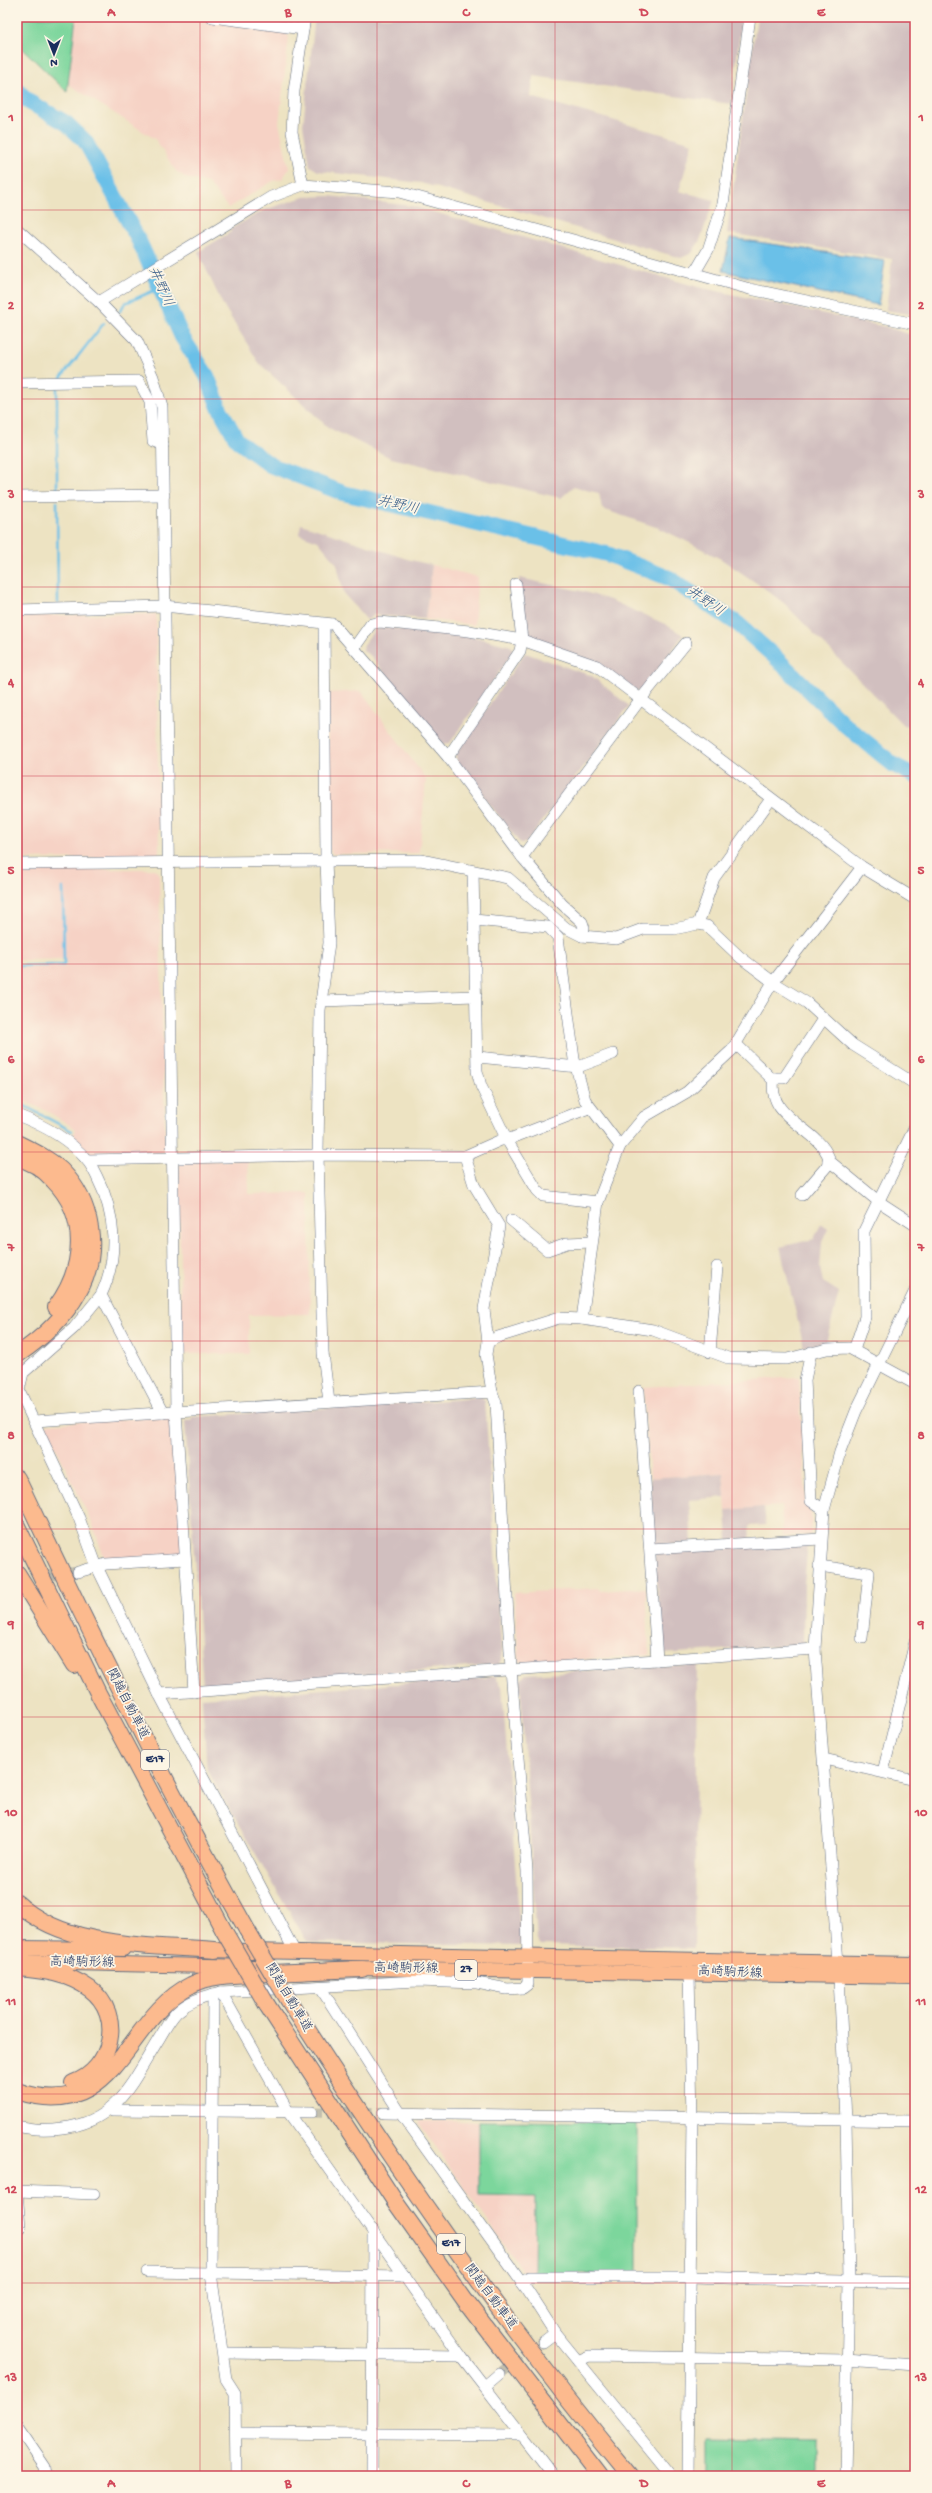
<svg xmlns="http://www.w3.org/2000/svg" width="932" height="2493" font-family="'Gochi Hand','Klee One',sans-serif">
	<rect width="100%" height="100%" fill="#fcf5e5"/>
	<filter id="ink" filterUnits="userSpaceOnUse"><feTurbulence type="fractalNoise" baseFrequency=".025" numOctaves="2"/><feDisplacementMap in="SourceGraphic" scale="8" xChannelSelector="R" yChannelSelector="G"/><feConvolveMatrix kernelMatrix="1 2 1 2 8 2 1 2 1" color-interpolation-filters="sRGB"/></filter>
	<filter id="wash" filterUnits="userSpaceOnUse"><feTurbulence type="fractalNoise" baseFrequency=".012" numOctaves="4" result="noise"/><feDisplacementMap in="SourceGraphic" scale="16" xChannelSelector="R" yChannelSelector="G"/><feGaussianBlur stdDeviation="0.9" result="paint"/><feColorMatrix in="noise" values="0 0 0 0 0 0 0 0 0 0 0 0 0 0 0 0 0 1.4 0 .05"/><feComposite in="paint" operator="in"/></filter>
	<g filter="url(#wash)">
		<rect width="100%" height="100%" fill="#ede3c2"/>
		<g fill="#f6d2c5">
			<path d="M76,17H176L285,32L289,37L279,123L289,169L282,179L273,181L228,208L208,183L186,178L176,171L155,139L68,84Z"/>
			<path d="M432,565L478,577L474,625L425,619Z"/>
			<path d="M156,614L159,852L155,857L17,859V616Z"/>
			<path d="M361,691L426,779L419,853L333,854L329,849L327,693Z"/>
			<path d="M154,869L159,873L165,1149L159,1155L92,1156L73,1136L76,1129L47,1111L17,1098V968L66,967V959L17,960V870Z"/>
			<path d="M248,1160L249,1194L309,1193L310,1314L249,1315V1354H181L179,1165L183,1161Z"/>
			<path d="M799,1377L806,1503L810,1507L812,1523L810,1535L783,1536L781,1506L726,1510L723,1473L650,1478L643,1387Z"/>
			<path d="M173,1416L183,1555L105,1560L92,1523L46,1427L48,1424Z"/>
			<path d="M599,1588L600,1591L646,1588L649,1655L525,1663L519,1660L514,1593Z"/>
			<path d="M421,2121L637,2122V2274L524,2273L419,2123Z"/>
		</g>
		<g fill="#d1bfbf">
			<path d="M315,17H742L731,104L533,76L531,97L693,143L679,191L714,200L700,240L692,253L681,258L421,183L318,171L310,166L303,125Z"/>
			<path d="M757,17H915V315L886,310L892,259L727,233Z"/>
			<path d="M329,196L412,206L698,287L886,327L915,336V730L911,726L903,725L785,604L764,588L721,559L690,543L659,528L602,509L599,493L573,487L561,498L391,458L329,428L259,363L222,303L198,252L231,232V229L264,210L304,197Z"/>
			<path d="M301,524L407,559L432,565L425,619L374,615L367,620L344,594L337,564L318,541L299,534Z"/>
			<path d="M519,578L581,591L610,600L665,624L683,635L642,691H637L527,636L524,632Z"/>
			<path d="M382,627L471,636L511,646L513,652L450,743L442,744L371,656L363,651L364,644L374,630Z"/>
			<path d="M525,653L592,676L629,706L526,843H520L456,761V753Z"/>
			<path d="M821,1224L828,1229L822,1242L820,1268L823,1282L839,1292L826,1343L804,1347L780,1247L814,1239Z"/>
			<path d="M481,1398L485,1401L502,1660L498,1665L203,1686L185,1421L192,1420V1417Z"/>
			<path d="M723,1473L725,1497L689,1500L692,1543L654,1545L650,1478Z"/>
			<path d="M764,1507L766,1525L749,1526L750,1539L728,1540L726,1510Z"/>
			<path d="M808,1542L804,1584L803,1644L662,1654L654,1551Z"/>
			<path d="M697,1665L694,1948L541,1945L537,1940L520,1681L526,1674Z"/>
			<path d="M495,1677L502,1686L521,1946L307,1942L207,1770L202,1698Z"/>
		</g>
		<g fill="#7cd69c" stroke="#4c827d">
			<path d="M17,17H76L67,92L17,43Z"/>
			<path d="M479,2121L637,2122V2274L534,2273L535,2197L479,2196Z"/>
			<path d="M707,2439L817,2441V2476H707Z"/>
		</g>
		<path fill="#6bc0e8" stroke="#4378a3" d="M730,238L885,261L878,305L723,271Z"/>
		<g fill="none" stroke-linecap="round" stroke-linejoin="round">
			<g stroke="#6bc0e8" stroke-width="2.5">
				<path d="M120,311L125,303L160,288"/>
				<path d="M61,378L104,323"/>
				<path d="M57,388V490"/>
				<path d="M57,502L58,603"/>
				<path d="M17,966L64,965L63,888"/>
				<path d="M17,1102L72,1131"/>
			</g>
			<path stroke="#6bc0e8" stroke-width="16" d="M17,90L29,102L66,123L85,141L139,241L182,337L207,376L219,407L237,440L270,465L343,493L607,554L669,578L738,624L775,657L844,724L894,765L915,776"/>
		</g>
	</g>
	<g filter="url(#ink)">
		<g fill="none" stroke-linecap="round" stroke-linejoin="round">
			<g stroke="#c3bfae" stroke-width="11" stroke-dasharray="11 5.5" stroke-linecap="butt">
				<path d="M17,1579L78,1572"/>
				<path d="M312,2112L383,2113"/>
				<path d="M499,2374L543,2342"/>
			</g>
			<g stroke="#646e81" stroke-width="12">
				<g id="minor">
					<path d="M212,17L303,29"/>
					<path d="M303,185L399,192L750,289L915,324"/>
					<path d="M17,229L99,302L137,341L153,377L162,407L176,1412L194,1692"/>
					<path d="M694,274L708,250L723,204L750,17"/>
					<path d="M99,302L271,197L303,185L292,132L294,91L305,17"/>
					<path d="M17,383L139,381L150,402L153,441L163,445"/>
					<path d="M17,497L164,495"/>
					<path d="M17,610L164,606L333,624L448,757L522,857L562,904L582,922L584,928L582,936"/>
					<path d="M324,624L326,860L329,943L320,1010L318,1155L323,1353L329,1402"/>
					<path d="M354,648L371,624L380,622L469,631L522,640L597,666L862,867L915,899"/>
					<path d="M448,757L520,651L522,640L516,584"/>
					<path d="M522,857L640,700L686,643"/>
					<path d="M17,864L421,860L508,878L566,928L582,936L616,939L643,929H674L698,924L707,926L740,957L773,982L807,1003L853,1045L915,1084"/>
					<path d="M474,920L548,927L558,937L574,1059L585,1100L620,1146"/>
					<path d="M698,924L714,878L771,799"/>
					<path d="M321,1001L476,996"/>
					<path d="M736,1044L771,1078H784L823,1019"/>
					<path d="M478,1057L578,1067L613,1054"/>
					<path d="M774,1078C766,1120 817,1126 829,1158L827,1166L802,1195"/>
					<path d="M589,1108L507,1140L537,1190L543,1196L598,1202"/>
					<path d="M17,1115C43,1125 68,1138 86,1159C91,1164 94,1171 97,1177C116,1214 119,1257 101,1295L163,1413"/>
					<path d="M465,1156L474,1185L499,1226L484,1309L488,1342L486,1354L492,1392"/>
					<path d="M87,1160L318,1155L465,1156L501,1140H507L481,1086L477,1071L473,871"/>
					<path d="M828,1160L878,1201L915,1225"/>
					<path d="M511,1220L547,1250L567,1243L592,1242"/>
					<path d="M101,1295L74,1328L23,1373L19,1390L79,1518L97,1567L159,1694L295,1952"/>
					<path d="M582,1319L598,1202L620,1146L644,1117L687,1092L732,1050L773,982L862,867"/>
					<path d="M488,1342L498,1337L559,1318L582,1319L653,1330L728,1358L787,1359L827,1349L849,1348L915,1384"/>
					<path d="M854,1350L865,1317L864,1231L915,1127"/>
					<path d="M710,1352L717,1267"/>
					<path d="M811,1352L805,1380L811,1501L824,1510"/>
					<path d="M639,1391L657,1660"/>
					<path d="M650,1549L821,1539"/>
					<path d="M819,1566L869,1573L862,1638"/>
					<path d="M78,1572L106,1564L185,1559"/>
					<path d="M159,1694L815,1649"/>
					<path d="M824,1759L915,1780"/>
					<path d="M883,1772L915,1642"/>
					<path d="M320,1987L401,2114L528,2291L555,2333L672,2476"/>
					<path d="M221,1992L289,2113L461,2356L554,2476"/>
					<path d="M213,1994L211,2273L226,2379L235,2393L236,2476"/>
					<path d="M112,2110L312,2112"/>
					<path d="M383,2113L915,2121"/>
					<path d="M17,2126C32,2130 47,2130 62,2128C118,2122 133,2080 160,2037C165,2029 170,2019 177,2012C190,2000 204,1997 221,1992L417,1981L477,1983L507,1989L523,1988L528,1984L527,1871L511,1669L496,1403L492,1392L34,1421"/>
					<path d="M17,2191L94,2194"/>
					<path d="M17,2192L20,2228"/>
					<path d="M147,2272L405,2276"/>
					<path d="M521,2282L529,2277H689L915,2283"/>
					<path d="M543,2342L555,2333"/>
					<path d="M224,2353L461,2356"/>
					<path d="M578,2361L589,2356L846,2360L915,2365"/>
					<path d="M485,2386L499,2374"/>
					<path d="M17,2426L45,2467L46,2476"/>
					<path d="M236,2433L521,2435"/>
					<path d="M372,2476L373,2230"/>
					<path d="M688,2476L692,2118L689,1972"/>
					<path d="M845,2476L849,2282L846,2120L839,1977L815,1649L824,1510L840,1452L856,1411L915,1291"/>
				</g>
			</g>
			<g stroke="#646e81" stroke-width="16">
				<g id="major">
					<path d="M17,1948L123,1949"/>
					<path d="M203,1950L915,1964"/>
					<path d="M24,1962L255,1967"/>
					<path d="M352,1968L915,1977"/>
				</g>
			</g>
			<g stroke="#646e81" stroke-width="18">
				<g id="highway">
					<path d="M17,1143C33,1151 48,1158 61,1170C93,1202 101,1253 78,1293C64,1318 41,1339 17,1355"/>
					<path d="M17,1158C31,1161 44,1170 53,1180C89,1216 85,1268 56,1307"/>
					<path d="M17,1478C89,1631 164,1783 247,1930"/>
					<path d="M17,1526L98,1693L224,1931"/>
					<path d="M17,1573L74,1665"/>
					<path d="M17,1903C66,1949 152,1945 215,1950"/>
					<path d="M17,1968C43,1970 68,1973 90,1989C125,2015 112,2070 73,2083"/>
					<path d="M289,2001C394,2166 505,2326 630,2476"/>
					<path d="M267,2005L396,2203L464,2299L600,2476"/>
					<path d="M17,2091C118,2125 124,2018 191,1985C214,1973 243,1975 269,1973C300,1972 331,1970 362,1969"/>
				</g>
			</g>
			<use href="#minor" stroke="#fff" stroke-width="11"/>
			<use href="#major" stroke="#fcba8e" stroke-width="14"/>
			<use href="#highway" stroke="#fcba8e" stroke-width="16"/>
			<g stroke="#646e81" stroke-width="18" stroke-linecap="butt">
				<g id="highway-bridge">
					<path d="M247,1930L289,2001"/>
					<path d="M224,1931L267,2005"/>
				</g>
			</g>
			<use href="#highway-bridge" stroke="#fcba8e" stroke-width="16"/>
		</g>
	</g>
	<path fill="none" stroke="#d1495b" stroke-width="1" stroke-opacity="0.55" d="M200,17V2476M377,17V2476M555,17V2476M732,17V2476M17,210H915M17,399H915M17,587H915M17,776H915M17,964H915M17,1152H915M17,1341H915M17,1529H915M17,1717H915M17,1906H915M17,2094H915M17,2283H915"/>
	<g text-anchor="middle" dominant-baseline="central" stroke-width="3.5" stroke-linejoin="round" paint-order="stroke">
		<g fill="#fcf5e5" stroke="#5e6a86" stroke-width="1">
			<rect x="141" y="1750" width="28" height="20" rx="3"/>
			<rect x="455" y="1960" width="22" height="20" rx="3"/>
			<rect x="437" y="2234" width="28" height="20" rx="3"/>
		</g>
		<g font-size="12" font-weight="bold" fill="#1b2f5e">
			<text x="155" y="1760">E17</text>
			<text x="466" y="1970">27</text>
			<text x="451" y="2244">E17</text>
		</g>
		<g font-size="13" fill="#1b2f5e" stroke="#fcf5e5">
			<text transform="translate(127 1704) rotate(63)">関越自動車道</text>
			<text transform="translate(82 1963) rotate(1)">高崎駒形線</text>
			<text transform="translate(406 1969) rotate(1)">高崎駒形線</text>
			<text transform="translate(730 1973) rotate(2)">高崎駒形線</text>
			<text transform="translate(288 1998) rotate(59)">関越自動車道</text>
			<text transform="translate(490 2297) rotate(53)">関越自動車道</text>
		</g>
		<g font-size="14" font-style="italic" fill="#335a87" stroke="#fcf5e5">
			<text transform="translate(160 287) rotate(66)">井野川</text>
			<text transform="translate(398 506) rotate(13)">井野川</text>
			<text transform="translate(705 602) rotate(34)">井野川</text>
		</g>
	</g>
	<rect width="932" height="2493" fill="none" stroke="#fcf5e5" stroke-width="44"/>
	<g transform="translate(54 54) rotate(180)" stroke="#fcf5e5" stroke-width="3" paint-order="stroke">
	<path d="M0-3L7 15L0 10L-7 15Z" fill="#1b2f5e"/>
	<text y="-6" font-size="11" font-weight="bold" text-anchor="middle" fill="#1b2f5e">N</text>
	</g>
	<rect x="22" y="22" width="888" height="2449" fill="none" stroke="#d1495b" stroke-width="1.5"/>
	<g font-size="13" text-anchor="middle" font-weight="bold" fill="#d1495b">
		<text x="111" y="16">A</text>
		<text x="288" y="16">B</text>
		<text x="466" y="16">C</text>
		<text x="644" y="16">D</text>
		<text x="821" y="16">E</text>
		<text x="11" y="121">1</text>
		<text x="921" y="121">1</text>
		<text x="11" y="309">2</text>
		<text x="921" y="309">2</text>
		<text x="11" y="498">3</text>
		<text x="921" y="498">3</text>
		<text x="11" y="686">4</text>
		<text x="921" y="686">4</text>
		<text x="11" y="874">5</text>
		<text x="921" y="874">5</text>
		<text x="11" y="1063">6</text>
		<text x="921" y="1063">6</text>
		<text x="11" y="1251">7</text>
		<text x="921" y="1251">7</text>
		<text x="11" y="1439">8</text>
		<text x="921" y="1439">8</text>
		<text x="11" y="1628">9</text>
		<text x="921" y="1628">9</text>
		<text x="11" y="1816">10</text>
		<text x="921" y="1816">10</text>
		<text x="11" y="2005">11</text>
		<text x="921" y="2005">11</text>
		<text x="11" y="2193">12</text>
		<text x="921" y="2193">12</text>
		<text x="11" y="2381">13</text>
		<text x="921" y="2381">13</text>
		<text x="111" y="2487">A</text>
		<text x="288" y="2487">B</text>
		<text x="466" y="2487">C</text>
		<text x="644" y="2487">D</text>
		<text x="821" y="2487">E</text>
	</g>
</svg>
